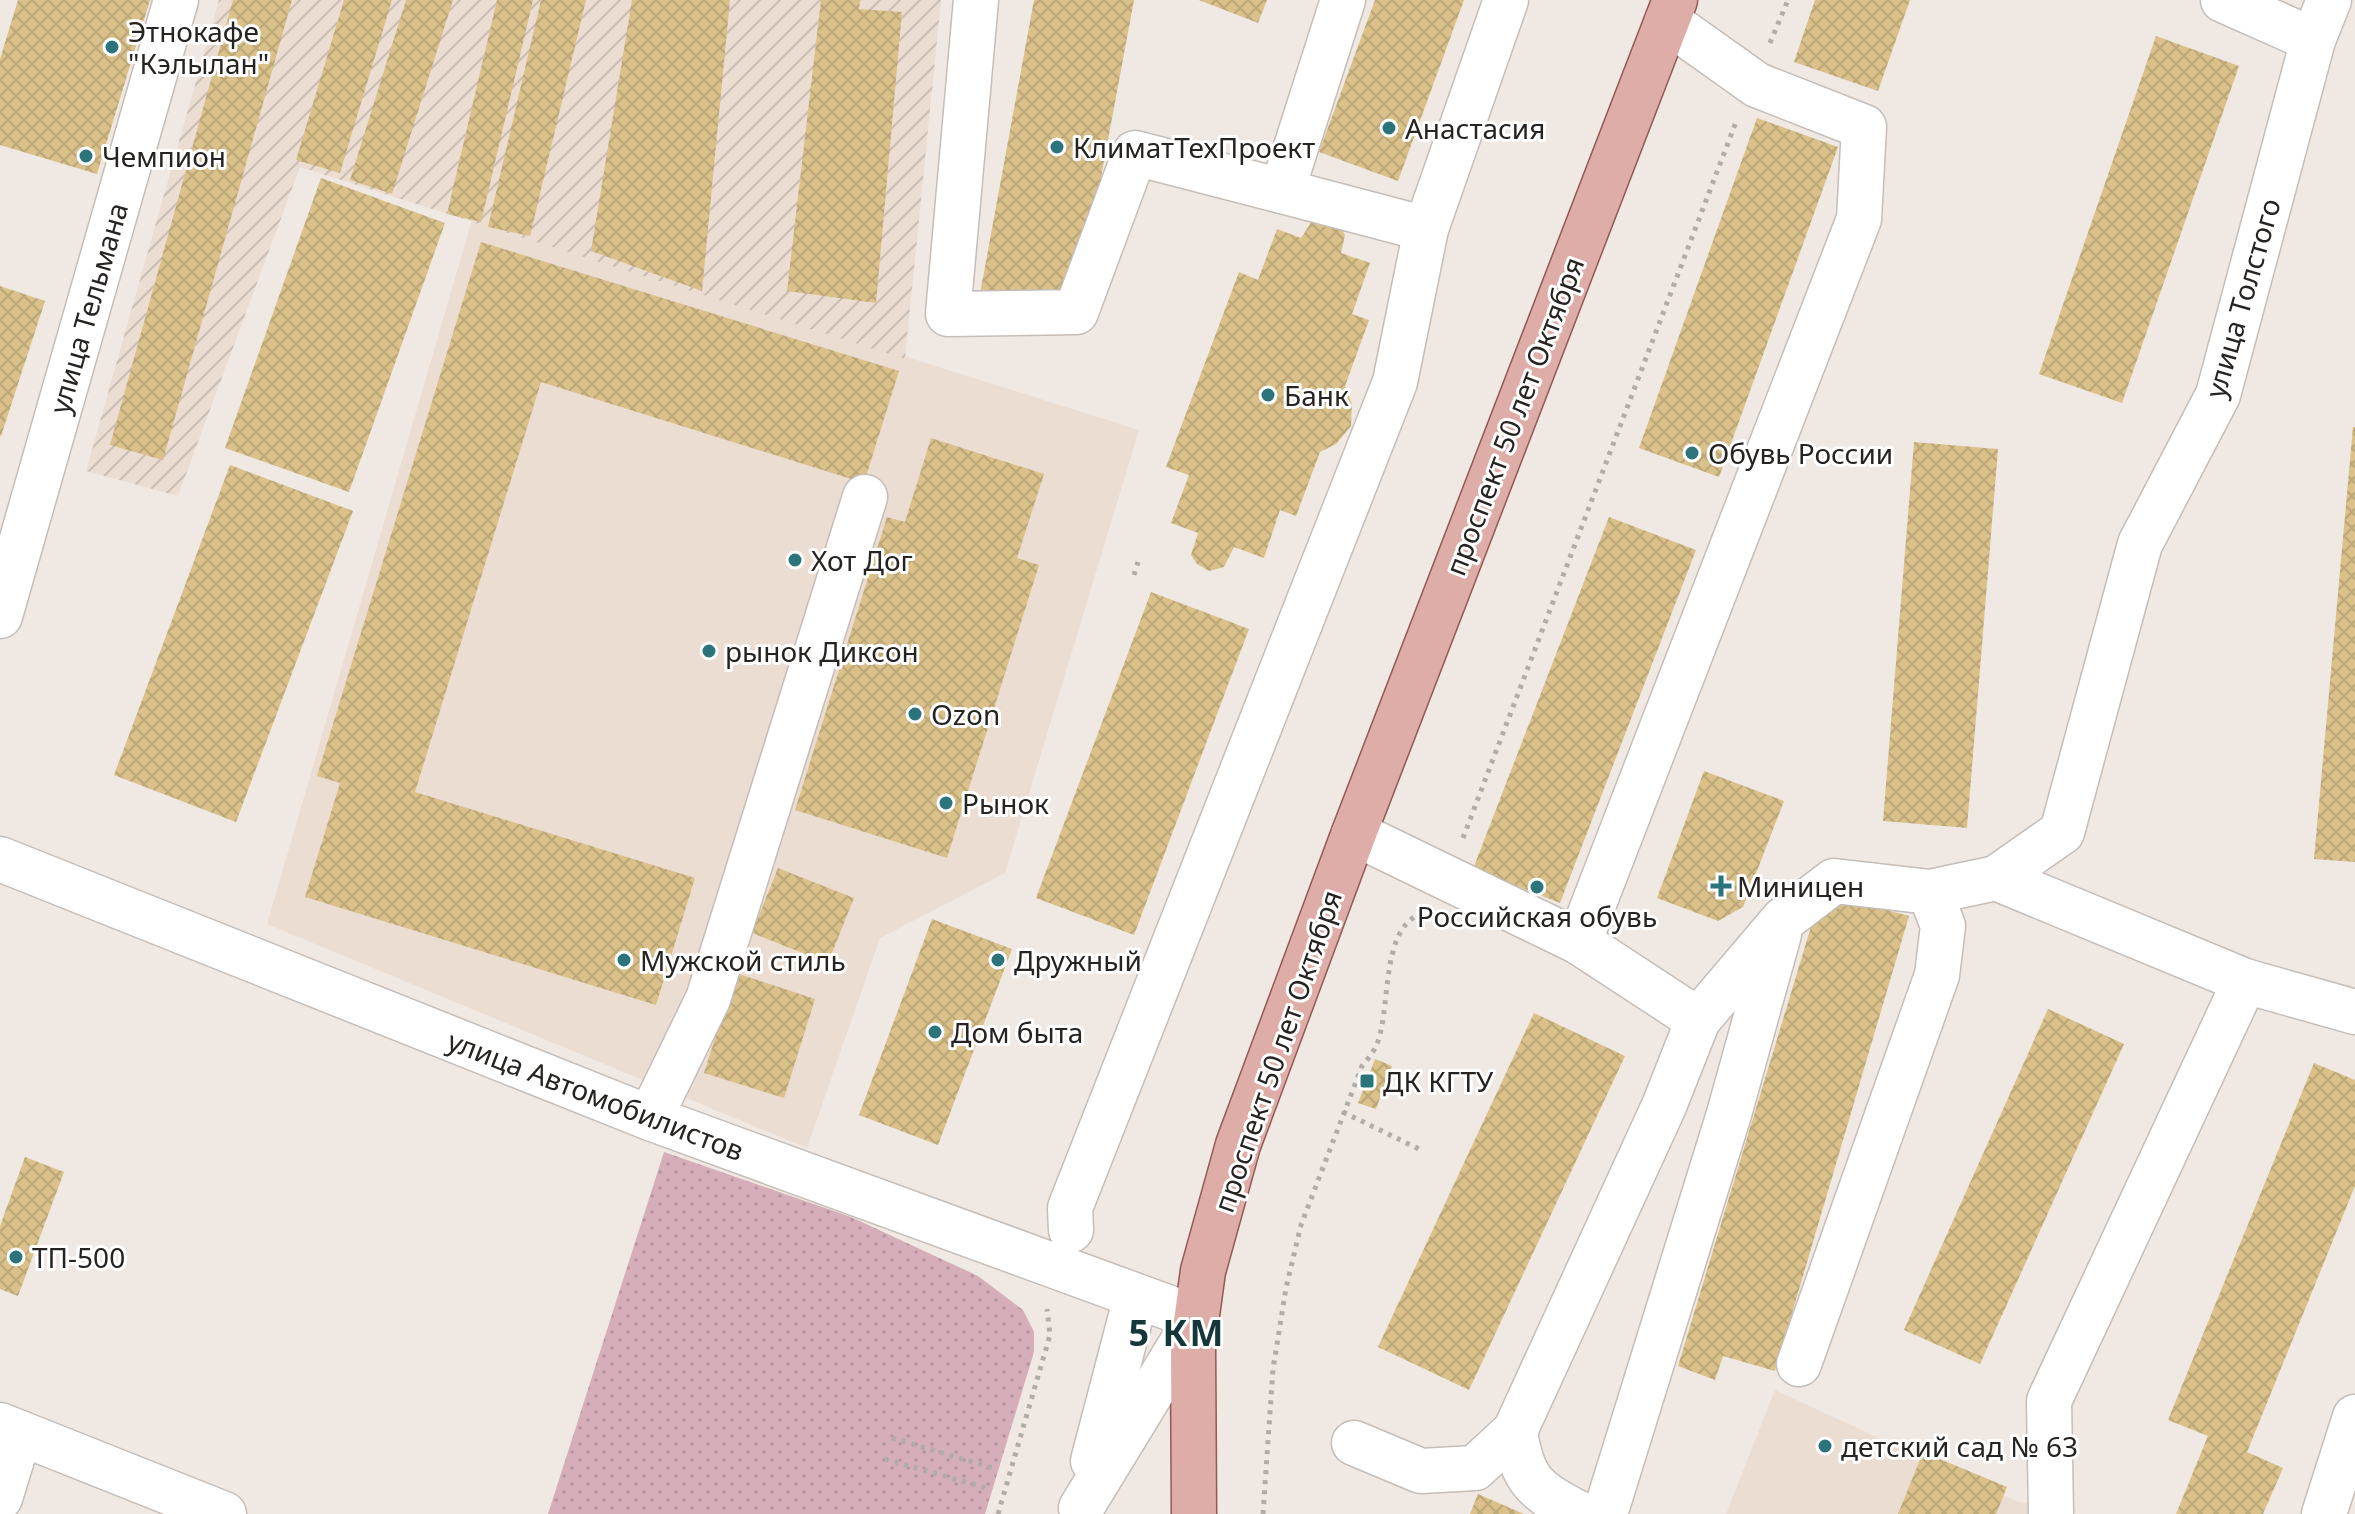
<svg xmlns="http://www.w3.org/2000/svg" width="2355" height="1514" font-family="'Noto Sans',sans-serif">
	<defs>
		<pattern id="industrial-furrows" width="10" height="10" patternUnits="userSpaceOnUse" patternTransform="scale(2)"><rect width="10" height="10" fill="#ecddd2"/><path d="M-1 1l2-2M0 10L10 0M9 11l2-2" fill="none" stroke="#cabdb4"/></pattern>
		<pattern id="park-dots" width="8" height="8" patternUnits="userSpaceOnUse" patternTransform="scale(2)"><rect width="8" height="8" fill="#d5aeba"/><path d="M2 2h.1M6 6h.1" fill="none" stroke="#b795a0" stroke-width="1.8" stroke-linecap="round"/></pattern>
		<pattern id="building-cross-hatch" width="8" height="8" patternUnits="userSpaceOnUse" patternTransform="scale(2)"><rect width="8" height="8" fill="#dac18a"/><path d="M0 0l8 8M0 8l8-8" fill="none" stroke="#bba677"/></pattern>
	</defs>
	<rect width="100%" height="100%" fill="#f0e8e2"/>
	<g fill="#ecddd2">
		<path d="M472,220L1139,430L1005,873L880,938L807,1148L267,924Z"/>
		<path d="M1775,1390L2018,1502L2065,1509V1514H1726Z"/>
	</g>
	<path fill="url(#industrial-furrows)" d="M219,0H941L905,359L300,167L178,496L86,471Z"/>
	<path fill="url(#park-dots)" d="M664,1152L851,1217L978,1276L1023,1310L1034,1332V1352L985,1514H548Z"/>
	<g fill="url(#building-cross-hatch)">
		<path d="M18,0H150L97,174L0,145V59Z"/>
		<path d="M233,0H292L163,460L110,445Z"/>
		<path d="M344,0H392L340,173L296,160Z"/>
		<path d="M406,0H453L392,194L350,180Z"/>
		<path d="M497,0H533L481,222L447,214Z"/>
		<path d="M541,0H586L530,236L488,227Z"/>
		<path d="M632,0H730L702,291L591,251Z"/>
		<path d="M821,0H860L859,9L902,12L876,303L787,291Z"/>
		<path d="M1034,0H1134L1076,312L980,294Z"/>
		<path d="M1199,0H1267L1258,23Z"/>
		<path d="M1375,0H1464L1398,181L1319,152Z"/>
		<path d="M1815,0H1910L1878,91L1794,62Z"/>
		<path d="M2156,36L2239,66L2122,403L2039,374Z"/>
		<path d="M1757,118L1838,147L1719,477L1639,448Z"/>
		<path d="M321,178L445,223L349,492L225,448Z"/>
		<path d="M1314,218L1337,222L1345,235L1341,253L1370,263L1352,314L1369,320L1345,386L1352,404L1351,426L1336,444L1320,452L1296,516L1280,510L1264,558L1234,547L1224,567L1209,571L1197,564L1191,555L1198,533L1171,523L1189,475L1166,467L1239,272L1258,280L1277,229L1301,238Z"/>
		<path d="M481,242L899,371L864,483L541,382L415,792L695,878L656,1005L305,897L340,783L317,776Z"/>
		<path d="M0,286L45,301L1,436H0Z"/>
		<path d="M2353,427H2355V862L2314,859Z"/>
		<path d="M931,438L1044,474L1017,558L1039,565L947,858L795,810L887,517L905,522Z"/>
		<path d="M1914,442L1998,449L1967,828L1883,821Z"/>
		<path d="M230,465L353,511L236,822L114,775Z"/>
		<path d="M1609,517L1696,550L1560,903L1473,869Z"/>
		<path d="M1151,592L1249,629L1134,935L1036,898Z"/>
		<path d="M1704,771L1784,801L1743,907L1718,921L1657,898Z"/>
		<path d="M778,868L854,898L828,963L752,933Z"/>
		<path d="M1828,902L1864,904L1909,916L1775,1371L1723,1356L1715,1380L1678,1366L1817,907Z"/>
		<path d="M932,919L1012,949L938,1145L859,1115Z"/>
		<path d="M736,973L815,999L784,1098L704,1073Z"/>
		<path d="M2048,1009L2124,1044L1980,1364L1904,1330Z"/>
		<path d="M1534,1013L1625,1056L1469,1390L1378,1347Z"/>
		<path d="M1375,1059L1392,1066L1376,1109L1358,1103Z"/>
		<path d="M2314,1063L2355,1080V1186L2247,1452L2283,1468L2263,1514H2176L2208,1436L2168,1420Z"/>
		<path d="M25,1157L64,1172L18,1296L0,1289V1226Z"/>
		<path d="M1923,1452L2007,1487L1996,1514H1898Z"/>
		<path d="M1478,1494L1524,1514H1470Z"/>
	</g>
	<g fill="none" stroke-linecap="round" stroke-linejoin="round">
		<g stroke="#c5bdb7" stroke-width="47">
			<g id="minor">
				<path d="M976,0L948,314L1076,312L1135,153L1282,191"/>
				<path d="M1343,0L1282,191L1426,229"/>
				<path d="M2223,0L2313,40"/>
				<path d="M0,616L176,0"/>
				<path d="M1354,833L1579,942L1698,1020L1783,920L1834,881L1930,892L1996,878L2062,832L2140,544L2218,395L2313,40L2329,0"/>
				<path d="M0,859L650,1118L1197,1318L1081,1508"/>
				<path d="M1996,878L2245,981L2355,1012"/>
				<path d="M1579,942L1859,219L1864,127L1757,85L1667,21"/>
				<path d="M650,1118L708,999L865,497"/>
				<path d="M1071,1230L1070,1208L1395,382L1426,229L1506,0"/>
				<path d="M1799,1364L1937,975L1943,926L1930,892"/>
				<path d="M0,1425L224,1514"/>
				<path d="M1515,1431C1522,1482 1536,1491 1580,1514"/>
				<path d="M1354,1443L1421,1471L1475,1468L1515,1431L1664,1106L1698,1020"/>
				<path d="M1093,1461L1136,1297"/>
				<path d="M0,1498L20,1433"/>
				<path d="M1605,1514L1729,1114L1779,934"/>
				<path d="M2051,1514L2049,1401L2245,981"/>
				<path d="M2324,1514L2355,1417"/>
			</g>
		</g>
		<g stroke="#915a52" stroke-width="47">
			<path id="major" d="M1194,1514L1193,1344L1203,1271L1238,1145L1354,833L1675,0"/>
		</g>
		<g stroke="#b2aca7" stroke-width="5" stroke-dasharray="4 6" stroke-linecap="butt">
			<path d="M1770,43L1788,0"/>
			<path d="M1134,575L1138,562"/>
			<path d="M1463,838L1736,122"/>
			<path d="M1343,1112L1423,1151"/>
			<path d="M892,1438L996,1469"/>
			<path d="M885,1459L990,1489"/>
			<path d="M998,1514L1050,1335L1047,1309"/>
			<path d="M1263,1514L1273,1369L1286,1288L1301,1225L1362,1066C1367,1060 1373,1053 1376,1046C1392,1011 1379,931 1420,914"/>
		</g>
		<use href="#minor" stroke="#fff" stroke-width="44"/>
		<use href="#major" stroke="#dfada7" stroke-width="44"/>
	</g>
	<g fill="#2b747b" stroke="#fff" stroke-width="3">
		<circle cx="112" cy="47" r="8"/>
		<circle cx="1389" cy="128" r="8"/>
		<circle cx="1057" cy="147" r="8"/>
		<circle cx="86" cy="156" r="8"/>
		<circle cx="1268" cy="395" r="8"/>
		<circle cx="1692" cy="453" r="8"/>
		<circle cx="795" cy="560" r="8"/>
		<circle cx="709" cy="651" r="8"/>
		<circle cx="915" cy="714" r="8"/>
		<circle cx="946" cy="803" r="8"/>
		<path d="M1717 874h8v8h8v8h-8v8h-8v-8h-8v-8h8z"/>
		<circle cx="1537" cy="887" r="8"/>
		<circle cx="624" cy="960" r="8"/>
		<circle cx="998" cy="960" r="8"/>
		<circle cx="935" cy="1032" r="8"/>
		<rect x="1359" y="1073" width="16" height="16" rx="4"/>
		<circle cx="16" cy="1257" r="8"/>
		<circle cx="1825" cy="1446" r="8"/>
	</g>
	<g text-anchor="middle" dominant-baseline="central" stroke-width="6" stroke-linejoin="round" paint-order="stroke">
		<g font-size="28" fill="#262321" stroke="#fff" text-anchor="start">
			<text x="128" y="31">Этнокафе<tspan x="128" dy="32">"Кэлылан"</tspan></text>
			<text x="1405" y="128">Анастасия</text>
			<text x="1073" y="147">КлиматТехПроект</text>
			<text x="102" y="156">Чемпион</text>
			<text x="1284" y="395">Банк</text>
			<text x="1708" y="453">Обувь России</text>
			<text x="811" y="560">Хот Дог</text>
			<text x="725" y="651">рынок Диксон</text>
			<text x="931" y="714">Ozon</text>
			<text x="962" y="803">Рынок</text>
			<text x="1737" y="886">Миницен</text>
			<text x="1537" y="916" text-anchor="middle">Российская обувь</text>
			<text x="640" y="960">Мужской стиль</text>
			<text x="1014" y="960">Дружный</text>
			<text x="951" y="1032">Дом быта</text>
			<text x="1383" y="1081">ДК КГТУ</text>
			<text x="32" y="1257">ТП-500</text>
			<text x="1841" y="1446">детский сад № 63</text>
		</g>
		<g font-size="28" fill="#262321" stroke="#fff">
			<text transform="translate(2242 298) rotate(-74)">улица Толстого</text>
			<text transform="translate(88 308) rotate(-74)">улица Тельмана</text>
			<text transform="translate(1514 416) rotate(-69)">проспект 50 лет Октября</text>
			<text transform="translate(1277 1051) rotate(-71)">проспект 50 лет Октября</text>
			<text transform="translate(596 1095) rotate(21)">улица Автомобилистов</text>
		</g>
		<g font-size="36" font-weight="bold" letter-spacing="2" fill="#14373a" stroke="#fff">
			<text x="1177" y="1332">5 КМ</text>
		</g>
	</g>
</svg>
